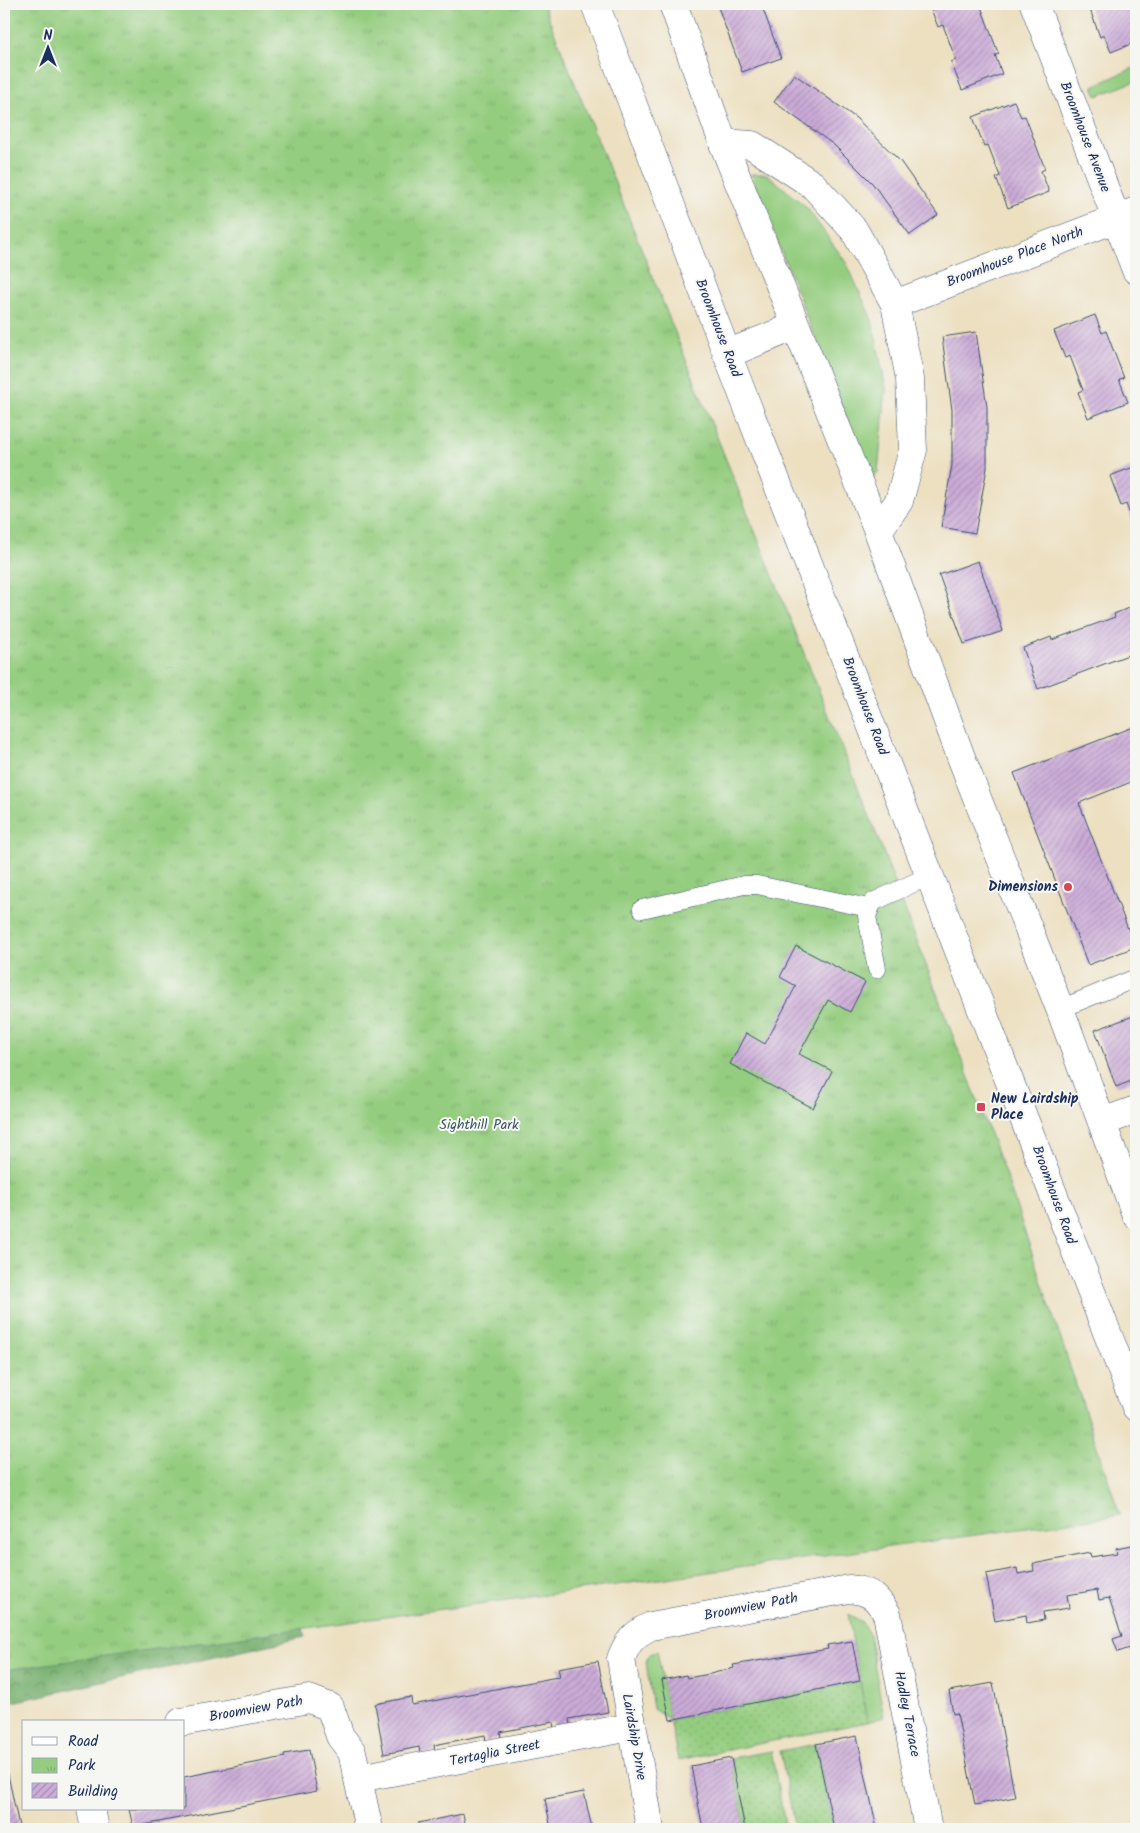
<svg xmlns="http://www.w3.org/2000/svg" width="1140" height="1833" font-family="Kalam,sans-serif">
	<defs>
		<pattern id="forest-crowns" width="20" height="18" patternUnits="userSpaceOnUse" patternTransform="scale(1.25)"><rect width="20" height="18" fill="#78b06e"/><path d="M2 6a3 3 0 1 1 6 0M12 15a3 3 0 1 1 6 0" fill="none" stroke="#62905e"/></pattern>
		<pattern id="park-tufts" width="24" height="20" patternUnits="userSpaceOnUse" patternTransform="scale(1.25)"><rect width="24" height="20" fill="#95cd80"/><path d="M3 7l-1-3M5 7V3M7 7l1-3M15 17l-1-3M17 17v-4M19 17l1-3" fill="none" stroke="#80b071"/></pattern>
		<pattern id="garden-dots" width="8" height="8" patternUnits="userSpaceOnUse" patternTransform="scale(1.25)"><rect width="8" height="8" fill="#95cd80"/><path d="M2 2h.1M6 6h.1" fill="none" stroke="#80b071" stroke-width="1.8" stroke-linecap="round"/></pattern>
		<pattern id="building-hatch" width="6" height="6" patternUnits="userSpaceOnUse" patternTransform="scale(1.25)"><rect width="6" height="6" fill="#ccacd8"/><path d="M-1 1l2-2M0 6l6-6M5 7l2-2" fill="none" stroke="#a58cb2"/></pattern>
	</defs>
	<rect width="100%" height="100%" fill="#f6f6f2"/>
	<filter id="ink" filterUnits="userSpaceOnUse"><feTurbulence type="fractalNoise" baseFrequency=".02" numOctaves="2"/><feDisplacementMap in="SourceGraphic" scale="10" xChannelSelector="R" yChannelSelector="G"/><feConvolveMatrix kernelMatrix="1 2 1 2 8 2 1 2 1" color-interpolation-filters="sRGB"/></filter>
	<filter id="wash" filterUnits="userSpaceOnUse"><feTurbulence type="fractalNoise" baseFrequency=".0096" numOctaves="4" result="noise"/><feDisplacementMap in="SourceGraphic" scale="20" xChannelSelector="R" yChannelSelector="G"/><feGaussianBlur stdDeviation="1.12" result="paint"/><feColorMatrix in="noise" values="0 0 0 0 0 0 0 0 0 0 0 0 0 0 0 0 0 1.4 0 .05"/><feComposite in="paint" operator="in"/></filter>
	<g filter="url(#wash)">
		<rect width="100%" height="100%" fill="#ede0c1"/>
		<g fill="#95cd80" stroke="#587e6f">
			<path d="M1136,67V81L1097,96L1093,86Z"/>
			<path d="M751,174H767L807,208L847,264L872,320L886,389L878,472L871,481Z"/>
			<path d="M848,1614L861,1621L869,1634L884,1717L867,1722Z"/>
			<path d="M657,1650L670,1720L653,1709L646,1662L649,1655Z"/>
		</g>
		<path fill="url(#forest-crowns)" stroke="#4a7066" d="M276,1518L305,1637L4,1704V1581Z"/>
		<path fill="url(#park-tufts)" stroke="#587e6f" d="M4,4H543L873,825L1006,1176L1120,1515L4,1670Z"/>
		<g fill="url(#garden-dots)" stroke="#587e6f">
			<path d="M860,1681L867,1722L678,1760L670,1720Z"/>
			<path d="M816,1744L834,1829H795L780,1751Z"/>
			<path d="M771,1751L786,1829H745L731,1758Z"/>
		</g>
		<g id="blocks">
			<g fill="url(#building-hatch)">
				<path d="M726,4H761L781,58L742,72L718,7Z"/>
				<path d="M929,4H980L997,50L999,54L995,55L1002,74L962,90L951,62L956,60L943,25L938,27Z"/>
				<path d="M1088,4H1134L1136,9V42L1111,52L1104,35L1100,37Z"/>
				<path d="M794,74L856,118L900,161L938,215L910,235L873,184L834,145L774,102Z"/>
				<path d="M1014,101L1021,117L1025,116L1027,121L1045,169L1041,171L1049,192L1008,208L996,178L1000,176L988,145L984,146L973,117Z"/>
				<path d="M1095,315L1102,333L1106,331L1122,373L1124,378L1119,379L1128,402L1088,418L1078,392L1083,390L1076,372L1070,356L1065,358L1054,331Z"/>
				<path d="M976,332L987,407V468L975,533L941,527L952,465V410L942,337Z"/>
				<path d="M1136,466V530L1126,504L1121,506L1110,476Z"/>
				<path d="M978,561L1003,631L964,644L939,575Z"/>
				<path d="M1136,605V652L1038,689L1023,648L1051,637L1052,640L1115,617L1114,614Z"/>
				<path d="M1136,726V780L1079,803L1135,947L1088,965L1014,773Z"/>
				<path d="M796,946L865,982L850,1012L828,1000L799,1054L832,1071L813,1108L730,1064L746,1033L765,1044L796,986L780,977Z"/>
				<path d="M1136,1015V1079L1116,1087L1095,1030Z"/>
				<path d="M1136,1544V1667L1130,1648L1118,1652L1113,1639L1122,1636L1109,1598L1099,1600L1097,1590L1067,1595L1069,1608L1043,1612L1044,1620L1027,1623L1026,1615L995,1621L986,1574L1017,1568L1018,1574L1034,1571L1033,1564L1090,1553L1091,1557L1117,1553L1116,1548Z"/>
				<path d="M852,1641L860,1681L670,1720L662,1680L686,1675L687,1678L710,1674L734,1668L733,1665L828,1649L827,1645Z"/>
				<path d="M598,1661L608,1712L569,1719L570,1726L554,1729L553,1722L500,1732L501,1738L486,1741L485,1735L434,1745L435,1752L420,1755L419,1747L384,1754L375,1704L411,1697L412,1705L552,1678L560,1677L558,1668Z"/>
				<path d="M993,1683L1015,1797L975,1805L957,1713L953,1714L949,1691Z"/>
				<path d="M857,1736L877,1829H834L816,1744Z"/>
				<path d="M309,1750L317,1791L133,1827L129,1809H184V1777L285,1757L284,1754Z"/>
				<path d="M4,1756L19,1826L4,1829Z"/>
				<path d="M731,1758L745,1829H703L691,1766Z"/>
				<path d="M584,1792L592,1829H551L545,1799Z"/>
				<path d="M463,1814L466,1829H420L418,1823Z"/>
			</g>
		</g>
	</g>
	<g filter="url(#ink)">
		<use href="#blocks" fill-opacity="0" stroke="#3a4a6d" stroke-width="1"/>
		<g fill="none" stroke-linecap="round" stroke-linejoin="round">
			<g stroke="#3a4a6d" stroke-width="19">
				<g id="lane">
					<path d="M642,909L744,885H757L869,908"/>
					<path d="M877,969L867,916L873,902L931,875"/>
					<path d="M1060,1009L1136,978"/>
				</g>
			</g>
			<g stroke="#3a4a6d" stroke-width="29">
				<g id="street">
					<path d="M673,4L723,143L878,531L961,757L1060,1009L1136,1215"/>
					<path d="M1034,4L1136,270"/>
					<path d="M723,143L752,145L813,185L854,230L895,304L910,379L913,450L899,501L878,531"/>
					<path d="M895,304L1136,211"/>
					<path d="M727,354L796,326"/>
					<path d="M1102,1122L1136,1110"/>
					<path d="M181,1722L309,1699L330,1707L340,1736L352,1752L369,1829"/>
					<path d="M359,1778L631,1727"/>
					<path d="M91,1809L95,1829"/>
					<path d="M650,1829L621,1659C627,1642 634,1634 651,1626L849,1589C870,1591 876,1596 887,1614L928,1829"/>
				</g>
			</g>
			<g stroke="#3a4a6d" stroke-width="29">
				<path id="secondary" d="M595,4L727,354L1136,1407"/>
			</g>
			<use href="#lane" stroke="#fff" stroke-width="18"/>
			<use href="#street" stroke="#fff" stroke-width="28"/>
			<use href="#secondary" stroke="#fff" stroke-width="28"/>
		</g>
	</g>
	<g fill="#d1495b" stroke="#f6f6f2" stroke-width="2">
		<circle cx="1068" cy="887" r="5"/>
		<rect x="976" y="1102" width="10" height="10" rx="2.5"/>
	</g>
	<g text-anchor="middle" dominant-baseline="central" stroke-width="4" stroke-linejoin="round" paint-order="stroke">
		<g font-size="14" fill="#1b2f5e" stroke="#f6f6f2">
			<text transform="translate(1085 137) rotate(69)">Broomhouse Avenue</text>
			<text transform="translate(1015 257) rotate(-21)">Broomhouse Place North</text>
			<text transform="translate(718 328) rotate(69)">Broomhouse Road</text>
			<text transform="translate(865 706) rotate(69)">Broomhouse Road</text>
			<text transform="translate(1054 1195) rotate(70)">Broomhouse Road</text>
			<text transform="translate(751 1607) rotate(-11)">Broomview Path</text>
			<text transform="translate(256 1709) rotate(-10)">Broomview Path</text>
			<text transform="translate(907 1714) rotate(79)">Hadley Terrace</text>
			<text transform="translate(634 1737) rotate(80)">Lairdship Drive</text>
			<text transform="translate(495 1753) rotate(-11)">Tertaglia Street</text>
		</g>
		<g font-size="14" font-weight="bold" fill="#1b2f5e" stroke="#f6f6f2" text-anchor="end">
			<text x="1058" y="887">Dimensions</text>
			<text x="991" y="1099" text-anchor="start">New Lairdship<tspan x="991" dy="16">Place</tspan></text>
		</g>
		<g font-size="14" fill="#3a5666" stroke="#f6f6f2">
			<text x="479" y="1125">Sighthill Park</text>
		</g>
	</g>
	<rect width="1140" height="1833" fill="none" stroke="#f6f6f2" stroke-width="20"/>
	<rect x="22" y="1720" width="162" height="90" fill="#f6f6f2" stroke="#9ea6b7"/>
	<rect x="32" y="1737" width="25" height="8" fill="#ffffff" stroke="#9ea6b7"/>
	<text x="68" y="1746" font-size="15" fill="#1b2f5e">Road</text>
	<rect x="32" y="1758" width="25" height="15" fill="url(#park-tufts)" stroke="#9ea6b7"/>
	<text x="68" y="1770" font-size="15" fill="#1b2f5e">Park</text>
	<rect x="32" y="1783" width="25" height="15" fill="url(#building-hatch)" stroke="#9ea6b7"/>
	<text x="68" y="1796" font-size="15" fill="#1b2f5e">Building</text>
	<g transform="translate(48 48)" stroke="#f6f6f2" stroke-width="4" paint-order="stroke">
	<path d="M0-4L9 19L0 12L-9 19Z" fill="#1b2f5e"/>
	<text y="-8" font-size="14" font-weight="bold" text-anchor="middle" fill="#1b2f5e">N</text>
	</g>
</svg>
